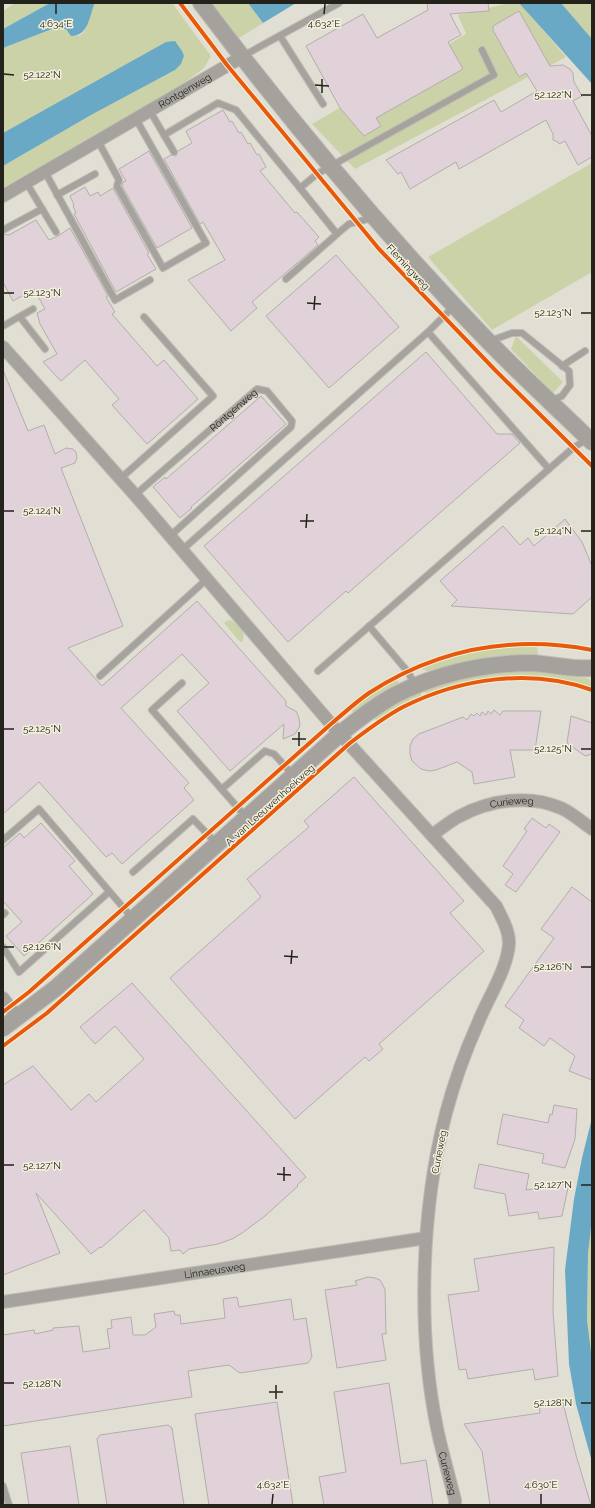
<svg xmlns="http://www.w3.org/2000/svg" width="595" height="1508" font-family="Raleway,sans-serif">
	<rect width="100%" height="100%" fill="#e1dfd4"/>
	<g fill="#ccd2a8">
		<path d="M15,3H50L3,29V11Z"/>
		<path d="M95,3H172L211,56L204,68L176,89L3,188V166L91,115L175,70L184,56L178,45L73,95L3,133V48L52,29H66L79,36L84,32Z"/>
		<path d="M211,3H248L263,23L236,40Z"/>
		<path d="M510,3H520L566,57L355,169L312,124L466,34L458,15Z"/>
		<path d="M561,3H590L592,6V39Z"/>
		<path d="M592,163V272L492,330L428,257Z"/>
		<path d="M516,336L563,382L553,393L511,349Z"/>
		<path d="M228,620C237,621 248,633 242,642H240L224,623Z"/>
		<path d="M537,646L538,655L431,673L422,669L426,666C465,652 495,647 537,646Z"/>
		<path d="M516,671H545L586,678L592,680V688C533,671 483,673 426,694L424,690C454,679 484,673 516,671Z"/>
		<path d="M397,680L399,683L397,687L358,711L353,712L351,710L368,696Z"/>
		<path d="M420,692L422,695L397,707L376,720L373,717L393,705Z"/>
		<path d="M592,1218V1360L587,1320L588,1254Z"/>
	</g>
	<g fill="#69a9c5">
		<path d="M50,3H95C89,16 89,36 71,36L66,29H52L3,48V29Z"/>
		<path d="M248,3H296L263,23Z"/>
		<path d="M519,3H561L592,39V84Z"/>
		<path d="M175,41L182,51L184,56L181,64L175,70L91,115L3,166V133L166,42Z"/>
		<path d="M592,1118V1218L588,1254L587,1320L592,1360V1462L576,1404L569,1364L565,1270L574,1199L582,1158Z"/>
	</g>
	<g fill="#e0d2d8" stroke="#b2aeab">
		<path d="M427,3H488L489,11L450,14L461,35L448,42L463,69L376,118L381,126L364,136L340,108L306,46L363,14L377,38L428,10Z"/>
		<path d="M519,11L550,66L563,65L570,69L573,73L574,82L582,96L573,101L592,136V157L578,165L565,141L559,144L558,142L553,140V134L546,120L459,169L456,162L410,189L401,172L398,174L386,160L494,100L501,112L537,91L526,73L519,77L493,30V26Z"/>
		<path d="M223,110L230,122L232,121L239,133L241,132L248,144L250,143L257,155L259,154L266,167L260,171L295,213L297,212L319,237L315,241L318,245L252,302L257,308L231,331L188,280L225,260L203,222L200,224L164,159L171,155L176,156L178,151L192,143L186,131Z"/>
		<path d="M149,151L192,228L157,248L122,186L123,182L126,181L119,169Z"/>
		<path d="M85,187L90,196L98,192L100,196L113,188L149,253L147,254L156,269L116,292L74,214L76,213L73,206L74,205L70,196Z"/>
		<path d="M36,220L49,240L58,236L70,228L108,296L106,297L115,312L112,314L157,366L164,360L198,399L147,444L112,405L119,399L85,360L61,381L43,362L57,354L40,324L37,313L45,309L34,289L13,301L3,282V234L9,235Z"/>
		<path d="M336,255L399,327L329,388L266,316Z"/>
		<path d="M426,352L497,434H512L520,443L348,593L346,591L288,642L204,546Z"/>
		<path d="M3,370L28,431L44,425L55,454L66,448L73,449L76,452L77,458L75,463L61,468L123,626L68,648L102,686L197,601L286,701V706L297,712V713L299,718L300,726L295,734L283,739L284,724L230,771L177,711L209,683L182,654L121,708L189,783L184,788L194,800L122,864L112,853L106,857L39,782L3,814Z"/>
		<path d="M261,396L286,424L191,507L192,508L180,518L153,487L165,477L166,479Z"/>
		<path d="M565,519L582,542L592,566V597L573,614L451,606L457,600L440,581L503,526L520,545L528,538L534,546Z"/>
		<path d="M494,710L500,715L503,711H541L535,750H510L515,777L474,784L472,772L457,762L436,770L429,771L421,769L412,761L410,754V746L413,739L419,734L463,717L467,720L471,714L474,716L477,713L480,716L482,712L486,715L488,711L491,714Z"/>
		<path d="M571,716L592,723V754L585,756L567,743Z"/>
		<path d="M354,777L464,901L450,913L484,951L379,1044L383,1049L369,1061L365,1057L295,1119L170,978L261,897L247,879L309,827L304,821Z"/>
		<path d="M532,818L546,828L549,824L560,832L516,892L505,885L513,874L503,866L527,831L524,829Z"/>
		<path d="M41,823L75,861L69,866L93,894L24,956L6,936L22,922L3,901V848L20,833L24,838Z"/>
		<path d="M572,887L592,902V1080L569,1071L575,1056L550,1038L544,1046L519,1028L524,1020L505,1006L554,938L541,929Z"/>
		<path d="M132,983L306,1177L297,1185L298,1186L265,1216L242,1233L232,1239L218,1244L189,1249L183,1254L180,1250L171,1251L169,1238L144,1210L101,1248L100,1247L91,1254L36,1193L60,1253L3,1275V1085L33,1066L71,1110L89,1094L96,1102L144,1059L115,1026L95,1044L80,1027Z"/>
		<path d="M554,1105L577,1109L575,1139L565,1168L542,1163L544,1154L497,1144L503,1114L548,1123L550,1114L552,1115Z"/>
		<path d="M479,1164L529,1174L526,1190L569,1183L562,1216L539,1219L538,1212L509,1216L505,1194L474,1188Z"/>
		<path d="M554,1247L553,1312L558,1376L535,1380L533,1369L468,1379L466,1369L459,1370L448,1295L479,1291L474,1259Z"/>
		<path d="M368,1277L375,1278L380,1280L385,1289L386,1334H382L386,1360L337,1368L325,1290L357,1285L355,1281Z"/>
		<path d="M237,1297L239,1307L291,1299L294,1320L306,1318L312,1357L308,1363L240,1373L229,1365L188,1371L192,1397L3,1426V1335L34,1330L35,1334L53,1330V1328L79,1326L83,1352L110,1348L107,1329L112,1328L111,1320L131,1317L133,1335H145L156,1327L154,1314L174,1311L175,1315H180L181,1324L225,1318L223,1299Z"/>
		<path d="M389,1383L401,1464L426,1460L433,1505H324L319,1477L346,1472L334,1392Z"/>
		<path d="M562,1399L576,1455L591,1505H490L482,1451L464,1424L540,1413L539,1402Z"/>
		<path d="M277,1402L293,1505H209L195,1414Z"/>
		<path d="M168,1425L172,1428L184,1505H107L97,1439L100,1435Z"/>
		<path d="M70,1446L79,1505H29L21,1453Z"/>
	</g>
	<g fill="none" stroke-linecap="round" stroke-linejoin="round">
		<g stroke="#bebcb4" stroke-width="8">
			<g id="lane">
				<path d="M280,36L323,104"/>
				<path d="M243,56L339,3"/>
				<path d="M150,111L164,135L218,103L236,110L300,188L317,174L331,166L494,75L482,50"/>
				<path d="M164,135L174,152"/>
				<path d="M98,141L119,180L117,186L163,268L206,243L136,119"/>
				<path d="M45,172L115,300L150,280"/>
				<path d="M26,182L56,232"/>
				<path d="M300,188L337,234L349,224L372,218"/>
				<path d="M57,195L95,174"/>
				<path d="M3,230L42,209"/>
				<path d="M286,279L337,234"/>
				<path d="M453,307L428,332L549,469"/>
				<path d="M20,317L45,349"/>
				<path d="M3,326L33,309"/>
				<path d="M490,341L512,333H522L569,371L570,385L562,396L550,401"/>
				<path d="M562,366L585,351"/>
				<path d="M120,479L213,396L144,317"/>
				<path id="s1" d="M135,495L257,389L267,391L292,421L291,427L170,536"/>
				<path d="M182,550L428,332"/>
				<path d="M369,626L408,672L415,685"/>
				<path d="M318,671L573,448L587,439"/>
				<path d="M100,676L207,579"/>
				<path d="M182,683L152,710L246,817"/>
				<path d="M222,789L265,751L274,754L293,775"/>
				<path d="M3,840L39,809L133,919"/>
				<path d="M133,872L193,819L217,844"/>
				<path d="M3,915L5,913"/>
				<path d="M3,947L19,972L109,892"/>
				<path d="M3,1486L9,1505"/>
			</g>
		</g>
		<g stroke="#bebcb4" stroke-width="14">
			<g id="street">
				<path id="s2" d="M3,196L242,57"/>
				<path id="s3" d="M3,347L135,495L331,724L496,906C502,918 509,930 509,943C508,968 487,1000 478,1023C465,1052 454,1083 446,1113C421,1209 417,1331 437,1428C442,1452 449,1476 455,1500V1505"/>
				<path id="s4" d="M432,835C441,829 450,821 460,816C490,800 529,794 561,808C572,813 582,822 592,829"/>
				<path d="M3,998L18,1018"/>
				<path id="s5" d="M3,1302L426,1238"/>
			</g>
		</g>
		<g stroke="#bebcb4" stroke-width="18">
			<g id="secondary">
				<path d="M201,3C290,121 385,235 488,341C522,376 557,408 592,442"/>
				<path d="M3,1028L56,988L341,733C357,720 374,707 393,696C435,674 484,663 531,663C552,664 572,670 592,668"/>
			</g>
		</g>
		<use href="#lane" stroke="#a6a39e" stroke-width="6"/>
		<use href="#street" stroke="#a6a39e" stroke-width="12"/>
		<use href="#secondary" stroke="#a5a29d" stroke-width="16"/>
		<g stroke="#f3f0dc" stroke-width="6">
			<g id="cycleway">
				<path d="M180,3L227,65L379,249L496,371L592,466"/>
				<path d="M3,1012L29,992L331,724C344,713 356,702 369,693C437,649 513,635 592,650"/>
				<path d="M3,1046L47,1013L350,743C367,730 384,717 403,707C461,678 530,668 592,690"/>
			</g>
		</g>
		<use href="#cycleway" stroke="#e8590c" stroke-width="4"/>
	</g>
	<path fill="none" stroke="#23221b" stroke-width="1.5" d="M56,14V4M324,14L325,4M4,74L14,75M315,85L329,86M322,93V79M581,95H591M4,293H14M307,303L321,304M314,310L315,296M581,313H591M4,511H14M300,521H314M306,528L307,514M581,531H591M4,729H14M292,739H306M299,746V732M581,749H591M4,947H14M284,956L298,957M291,964L292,950M581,967H591M4,1165H14M277,1174L291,1175M284,1181V1167M581,1185H591M4,1383H14M269,1392H283M276,1399V1385M581,1403H591M272,1504L273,1494M541,1504V1494"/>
	<g text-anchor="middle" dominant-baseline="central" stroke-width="3" stroke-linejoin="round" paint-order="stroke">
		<g font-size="10" fill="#23221b" stroke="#f3f0dc">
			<text stroke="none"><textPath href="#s2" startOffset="210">Röntgenweg</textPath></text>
			<text transform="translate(408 267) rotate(47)">Flemingweg</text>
			<text stroke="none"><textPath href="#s1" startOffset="130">Röntgenweg</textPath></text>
			<text stroke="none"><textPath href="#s4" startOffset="88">Curieweg</textPath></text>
			<text transform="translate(270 805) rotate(-42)">A. van Leeuwenhoekweg</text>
			<text transform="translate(439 1152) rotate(-79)">Curieweg</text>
			<text stroke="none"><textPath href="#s5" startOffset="214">Linnaeusweg</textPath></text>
			<text stroke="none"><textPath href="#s3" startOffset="1331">Curieweg</textPath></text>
		</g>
	</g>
	<g font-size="10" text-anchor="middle" fill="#23221b" stroke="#f3f0dc" stroke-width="3" stroke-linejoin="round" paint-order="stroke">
		<text x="56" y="27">4.634°E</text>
		<text x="324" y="27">4.632°E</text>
		<text x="42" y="78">52.122°N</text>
		<text x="553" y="98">52.122°N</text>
		<text x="42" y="296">52.123°N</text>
		<text x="553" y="316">52.123°N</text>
		<text x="42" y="514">52.124°N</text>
		<text x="553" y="534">52.124°N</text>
		<text x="42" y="732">52.125°N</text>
		<text x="553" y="752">52.125°N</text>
		<text x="42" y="950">52.126°N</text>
		<text x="553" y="970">52.126°N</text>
		<text x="42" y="1169">52.127°N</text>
		<text x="553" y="1188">52.127°N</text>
		<text x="42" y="1387">52.128°N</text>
		<text x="553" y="1406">52.128°N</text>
		<text x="273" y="1488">4.632°E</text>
		<text x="541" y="1488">4.630°E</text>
	</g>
	<rect width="595" height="1508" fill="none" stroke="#23221b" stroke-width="8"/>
</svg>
